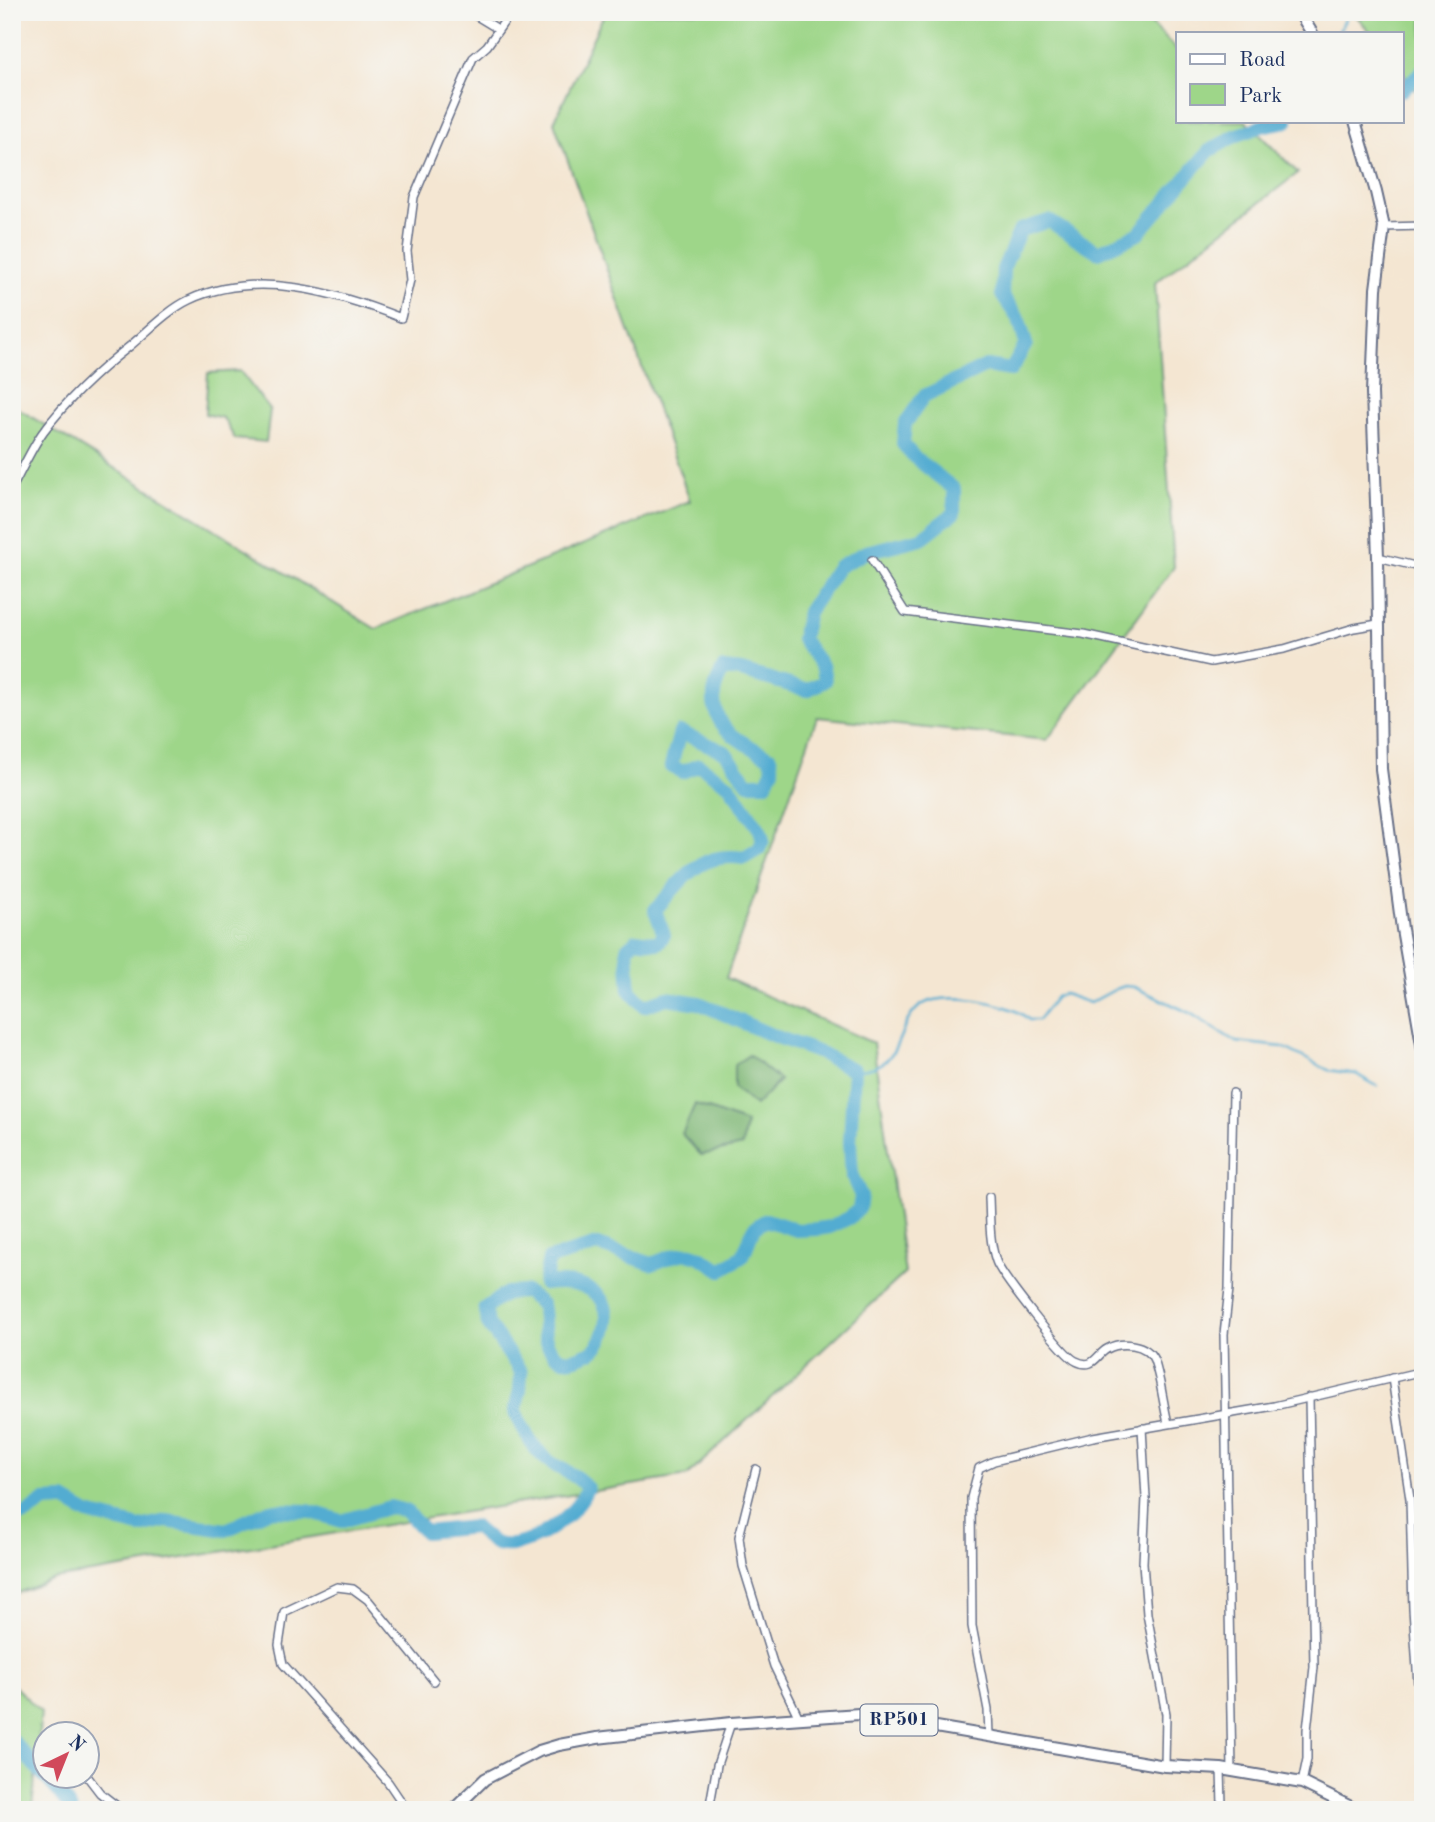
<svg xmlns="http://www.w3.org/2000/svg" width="1435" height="1822" font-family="'Old Standard TT',serif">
	<rect width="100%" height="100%" fill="#f6f6f2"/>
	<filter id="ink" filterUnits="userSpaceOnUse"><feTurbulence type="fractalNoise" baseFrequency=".0143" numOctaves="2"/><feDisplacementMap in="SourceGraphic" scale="14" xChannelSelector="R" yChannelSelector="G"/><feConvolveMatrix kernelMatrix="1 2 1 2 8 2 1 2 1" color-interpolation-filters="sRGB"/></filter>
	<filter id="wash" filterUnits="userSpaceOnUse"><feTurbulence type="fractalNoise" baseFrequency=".00686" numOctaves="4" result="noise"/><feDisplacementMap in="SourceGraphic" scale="28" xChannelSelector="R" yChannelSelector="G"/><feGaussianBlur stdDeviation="1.57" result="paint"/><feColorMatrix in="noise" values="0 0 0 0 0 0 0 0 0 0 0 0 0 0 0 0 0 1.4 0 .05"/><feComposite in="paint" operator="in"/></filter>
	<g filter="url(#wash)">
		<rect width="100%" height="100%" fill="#f4e6d2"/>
		<g fill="#9ed689" stroke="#5c8274" stroke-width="2" fill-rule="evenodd">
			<path d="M605,12H1140L1178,51V121H1246L1298,173L1155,283L1174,567L1047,740L817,717L726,978L873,1043L905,1273L687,1476L54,1579L12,1595V405L376,629L690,501L554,122ZM682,1134L742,1146L701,1155Z"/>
			<path d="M1353,12H1423V98L1402,72V33H1371Z"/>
			<path d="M240,371L270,410L266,442L235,439L223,418L205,414L208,373Z"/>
			<path d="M12,1684L41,1712L32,1810H12Z"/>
		</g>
		<g fill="#7eb775" stroke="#4c736a" stroke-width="2">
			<path d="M749,1055L780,1080L755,1106L734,1088V1065Z"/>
			<path d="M695,1104L746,1123L742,1146L701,1155L682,1134Z"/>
		</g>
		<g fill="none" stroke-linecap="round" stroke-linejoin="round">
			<g stroke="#53acd1" stroke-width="2.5">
				<path d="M1338,33L1349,12"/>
				<path d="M854,1070C906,1070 892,1029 920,1006C941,990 1011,1001 1029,1020H1038L1056,997L1064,994L1090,1003L1116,989L1125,986L1134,987L1190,1013L1236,1042L1283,1047L1328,1070L1356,1074L1377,1086"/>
			</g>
			<g stroke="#53acd1" stroke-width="14">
				<path d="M1402,90L1423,70"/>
				<path d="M12,1516L26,1514L45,1501L64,1500L88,1514L140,1527L166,1521L226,1530L270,1510L308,1511L342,1521L390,1507L406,1511L425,1532L474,1527C481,1532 490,1542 497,1544C526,1553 578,1515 587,1488C577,1474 564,1472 550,1462C532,1450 524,1430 515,1411L520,1390L521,1372L488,1324L485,1308L507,1293L526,1292L542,1305C546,1319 541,1335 549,1347C555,1357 565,1362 576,1358C581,1356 587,1354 591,1352C608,1340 614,1307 596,1294C581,1282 562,1282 544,1284L549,1259L598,1245L652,1264C687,1250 689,1248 721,1270L743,1256L754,1228L766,1220L797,1230L817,1229L830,1227L849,1218L859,1209L861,1196L852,1176L850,1142L854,1070L820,1053L769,1034L699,1003L667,998L644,1006L630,991L627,948L636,940L658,943L664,935L655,910C684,879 698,851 744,858L759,849L763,840L760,830L729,785L699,765L682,772L671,766L680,732L725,752L748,783H766L773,769L770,757C743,743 712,730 714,695C714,687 720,676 723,669L741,671L807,690L825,681L823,668L802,639L808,612L838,567L866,552L922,538L954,513V489L913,456L903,444L905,424L924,396L986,366L1011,370L1026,344L1019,320L1002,295L1003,269L1020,230L1049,221L1098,252L1138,234L1209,151L1235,136L1265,125L1287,121"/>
				<path d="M12,1740C31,1764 56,1784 71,1810"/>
			</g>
		</g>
	</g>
	<g filter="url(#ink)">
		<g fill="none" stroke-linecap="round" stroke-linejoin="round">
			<g stroke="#676f87" stroke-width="10">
				<g id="street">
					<path d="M470,12L498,29"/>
					<path d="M1384,227L1423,226"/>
					<path d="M12,488C22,470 31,449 43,432C67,400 99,370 130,346C148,331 168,310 189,300C256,269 336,292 401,318L410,280L407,251L414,197L473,58L487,46L511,12"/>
					<path d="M1378,557L1423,568"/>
					<path d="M872,560L905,612L1083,634L1211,662L1284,649L1354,628L1378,624"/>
					<path d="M989,1197C990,1219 989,1240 996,1261C1000,1274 1064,1356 1076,1361C1094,1370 1096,1355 1107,1349C1121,1341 1147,1343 1154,1360C1161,1380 1163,1403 1168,1423"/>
					<path d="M1392,1378L1410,1499L1413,1609L1423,1760"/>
					<path d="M1142,1428L1146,1498L1143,1563L1147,1614L1166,1714L1165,1766"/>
					<path d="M756,1469L739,1537L743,1566L774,1666L799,1718"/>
					<path d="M989,1735L988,1710L972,1626L971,1498L979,1468L994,1461L1093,1437L1274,1406L1423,1371"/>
					<path d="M1232,1771L1224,1334L1229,1289L1233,1093"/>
					<path d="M87,1776L100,1793L122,1810"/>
					<path d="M1302,1783L1307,1759V1730L1314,1667L1309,1397"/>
					<path d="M407,1810L388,1782L283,1664L279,1645L284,1612L337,1587L353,1589L368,1600L434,1681"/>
					<path d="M709,1810L717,1765L731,1723"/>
					<path d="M1218,1810L1222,1805L1221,1769"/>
				</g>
			</g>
			<g stroke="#676f87" stroke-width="14">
				<g id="primary">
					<path d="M1299,12L1312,33"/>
					<path d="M1355,121L1376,192L1384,227L1376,289L1372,393L1378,557L1381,769L1402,929L1423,1050"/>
					<path d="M453,1810L485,1779L539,1751L559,1745L597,1738L731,1723L859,1714L1165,1766L1221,1769L1302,1783L1357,1810"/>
				</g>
			</g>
			<use href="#street" stroke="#fff" stroke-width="7"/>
			<use href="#primary" stroke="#fff" stroke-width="10"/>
		</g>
	</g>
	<g text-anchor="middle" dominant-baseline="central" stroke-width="6" stroke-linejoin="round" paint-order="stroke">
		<rect fill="#f6f6f2" stroke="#5d6b8a" stroke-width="2" x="860.5" y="1704.5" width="77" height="31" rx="5"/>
		<g font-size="19" font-weight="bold" fill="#1b2f5e">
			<text x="899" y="1720">RP501</text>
		</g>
	</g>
	<rect width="1435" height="1822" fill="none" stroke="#f6f6f2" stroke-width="42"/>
	<rect x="1176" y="32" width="228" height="91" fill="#f6f6f2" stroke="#9ea6b7" stroke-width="2"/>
	<rect x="1190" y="54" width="35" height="10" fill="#ffffff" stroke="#9ea6b7" stroke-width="2"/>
	<text x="1239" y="66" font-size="21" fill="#1b2f5e">Road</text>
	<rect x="1190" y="84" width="35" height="21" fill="#9ed689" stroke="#9ea6b7" stroke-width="2"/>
	<text x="1239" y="102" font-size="21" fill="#1b2f5e">Park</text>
	<g transform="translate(66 1755) rotate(43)"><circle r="33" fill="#f6f6f2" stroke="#9ea6b7" stroke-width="2"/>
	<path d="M0-5L12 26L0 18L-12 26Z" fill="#d1495b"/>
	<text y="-10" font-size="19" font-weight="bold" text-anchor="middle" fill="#1b2f5e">N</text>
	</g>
</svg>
